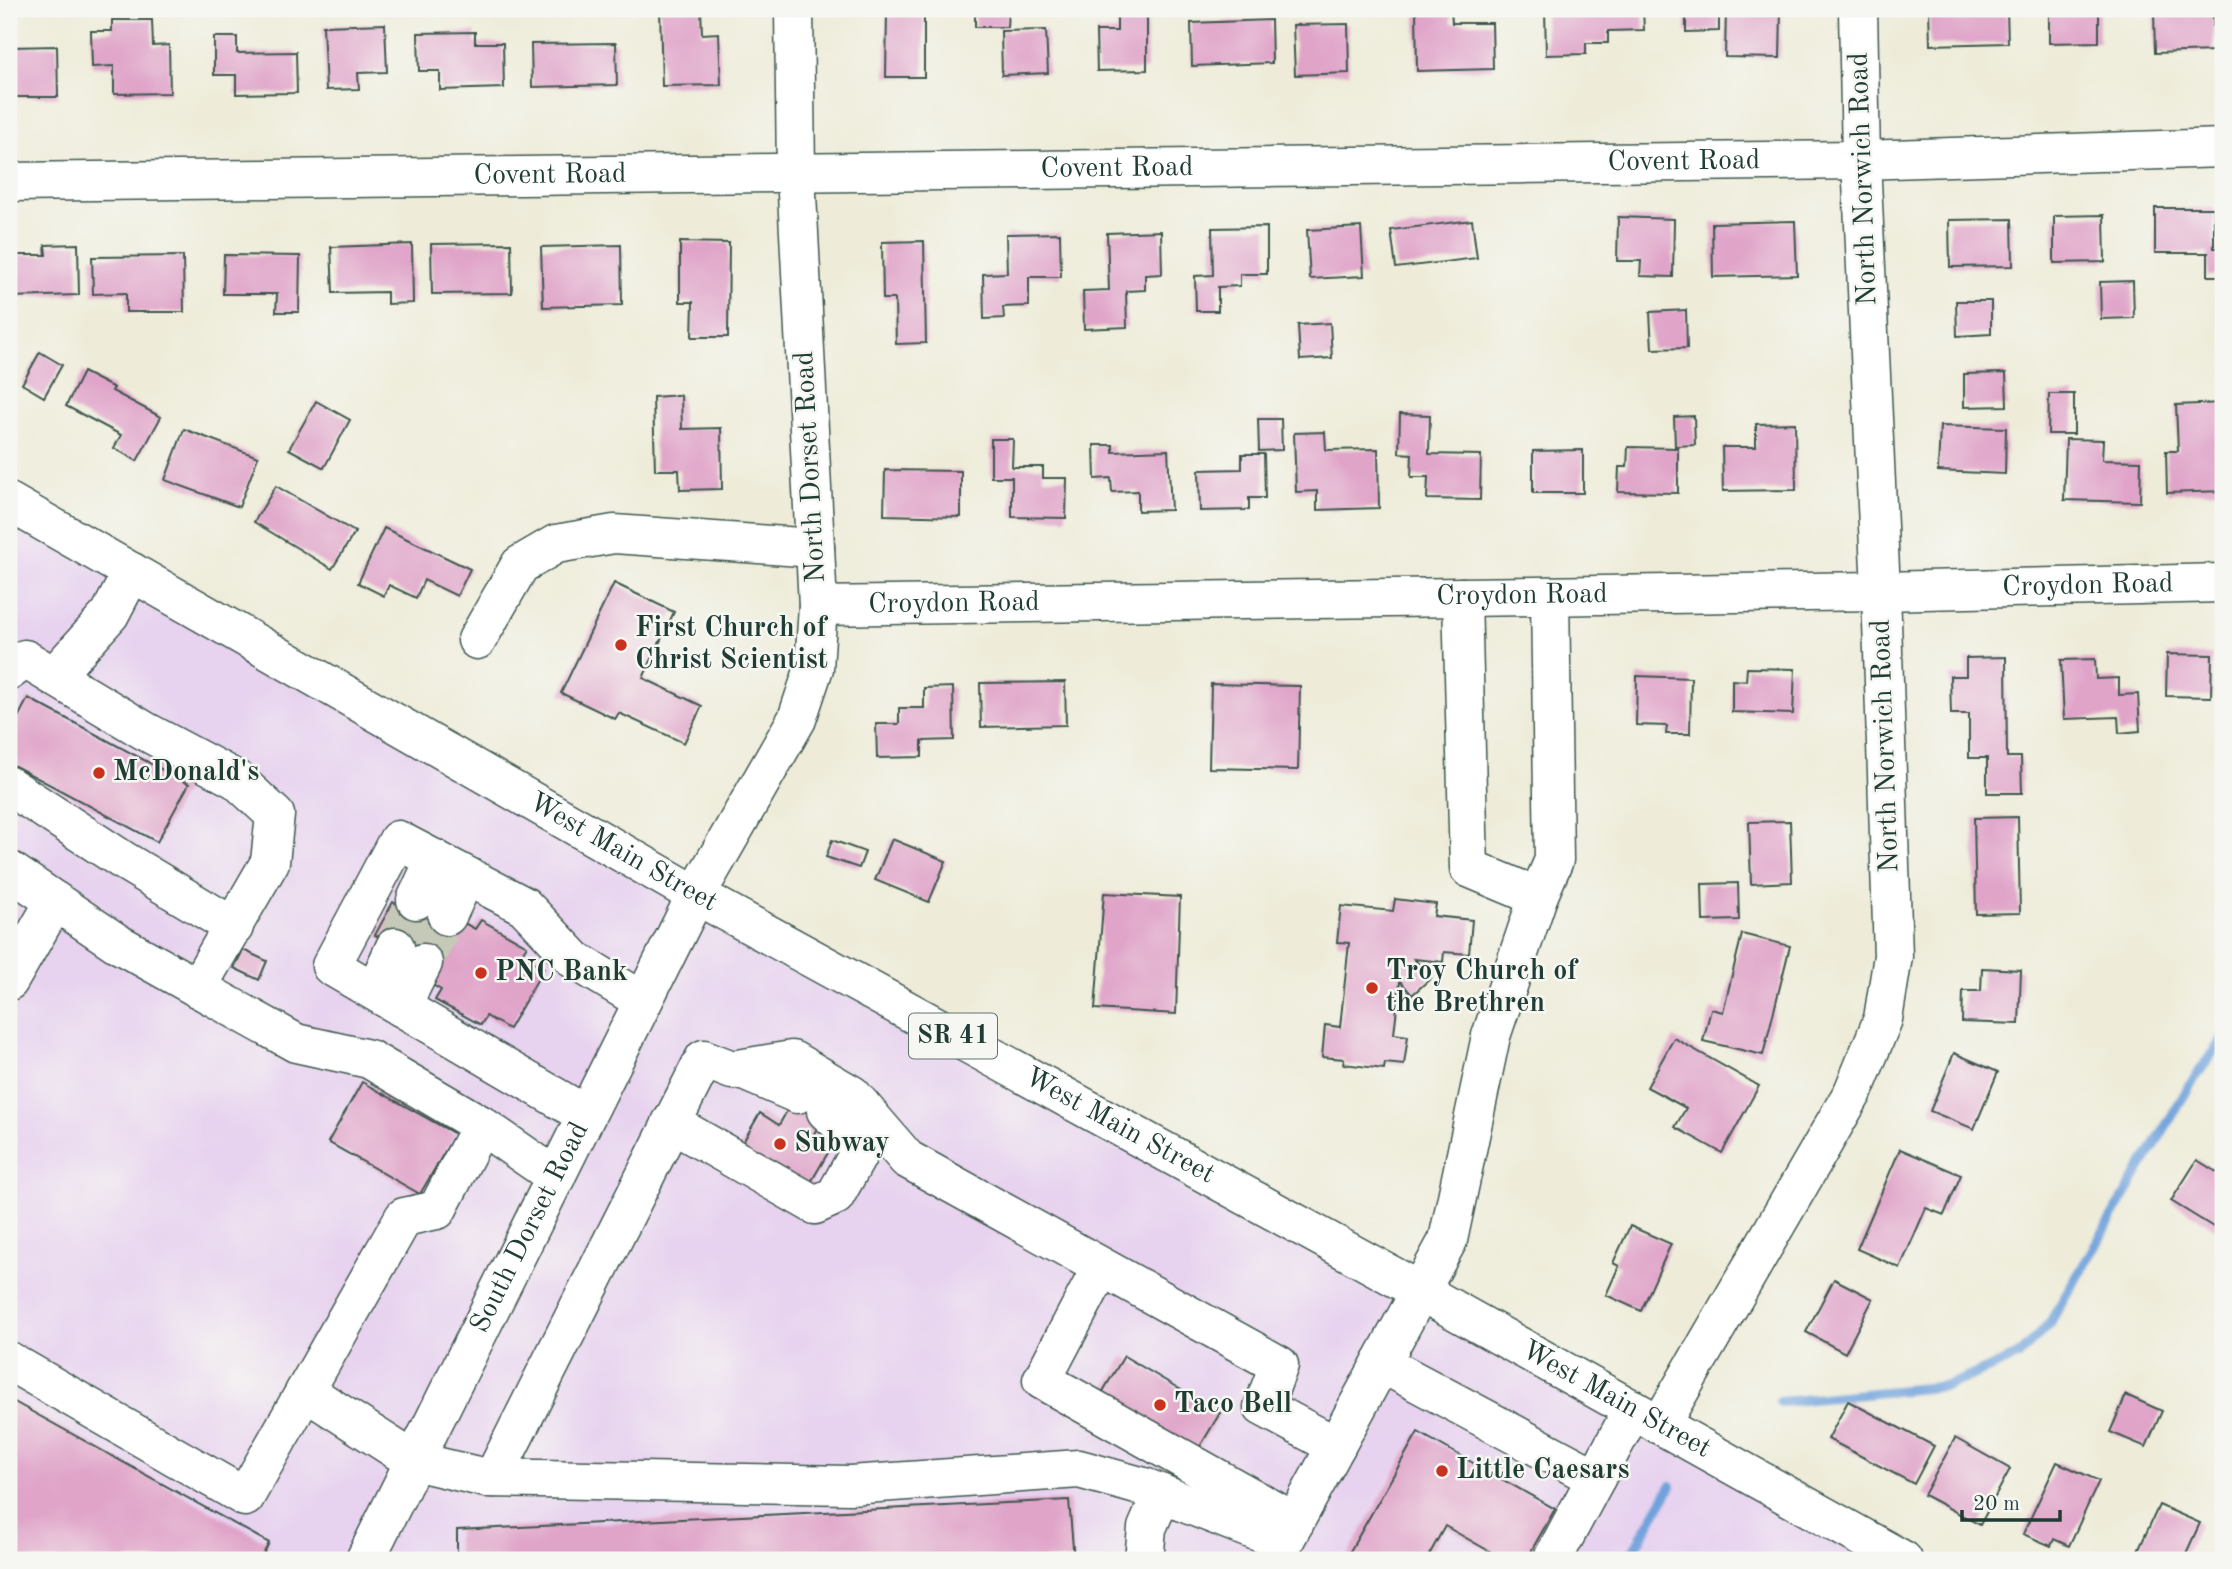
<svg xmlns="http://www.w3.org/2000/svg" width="2232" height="1569" font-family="'Old Standard TT',serif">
	<rect width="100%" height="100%" fill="#f6f6f2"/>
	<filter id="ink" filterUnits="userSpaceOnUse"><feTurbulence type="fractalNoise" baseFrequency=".0143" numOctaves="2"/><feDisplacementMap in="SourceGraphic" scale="14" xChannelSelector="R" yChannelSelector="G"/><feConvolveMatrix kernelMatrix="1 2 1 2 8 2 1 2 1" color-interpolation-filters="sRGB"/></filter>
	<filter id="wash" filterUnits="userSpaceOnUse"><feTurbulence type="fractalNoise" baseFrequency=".00686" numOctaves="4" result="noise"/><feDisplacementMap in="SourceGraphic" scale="28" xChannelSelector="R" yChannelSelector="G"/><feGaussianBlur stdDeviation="1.57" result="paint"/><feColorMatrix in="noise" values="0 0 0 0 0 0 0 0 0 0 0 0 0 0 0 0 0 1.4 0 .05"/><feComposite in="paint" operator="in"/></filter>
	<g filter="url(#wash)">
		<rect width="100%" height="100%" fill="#eeecd9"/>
		<path fill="#e7d2ef" d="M9,502L1903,1560H9Z"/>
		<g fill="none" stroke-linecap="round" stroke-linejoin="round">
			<g stroke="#70a2db" stroke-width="10">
				<path d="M1780,1402L1947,1386L2018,1356L2049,1324L2190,1085L2223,1038"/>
				<path d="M1628,1560L1671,1486"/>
			</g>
		</g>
		<g id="blocks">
			<g fill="#e0a4c9">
				<rect x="383" y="9" width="25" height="5"/>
				<path d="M660,9H701L702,34L719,33L721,85L662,86Z"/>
				<path d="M975,9H1008L1007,27H975Z"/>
				<path d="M1117,9H1147V70L1097,71L1096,31H1117Z"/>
				<path d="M1416,9H1451L1452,23H1492L1493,69L1417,71Z"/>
				<path d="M1545,9H1643L1644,30L1608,31V43H1586V54L1546,55Z"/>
				<path d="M1686,9H1719V31L1686,32Z"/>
				<path d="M1726,9H1781L1780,58L1725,57Z"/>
				<path d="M1929,9H2007L2008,43L1930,45Z"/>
				<path d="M2049,9H2099V42L2049,43Z"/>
				<path d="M2187,9H2213L2214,51L2155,53L2154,12L2187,11Z"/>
				<path d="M887,10H924V77H886Z"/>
				<path d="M112,20H152L153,46L169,45L170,93L114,94V66L92,67L91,31H112Z"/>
				<path d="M1271,20L1272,63L1192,66L1191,23Z"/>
				<path d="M385,24L387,72L358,73L359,89L326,90L323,26Z"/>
				<path d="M1348,24L1349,73L1295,75L1293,25Z"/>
				<path d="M1046,30L1048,73L1002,75L1001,31Z"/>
				<path d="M475,32V43H503L504,88L440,90V71H419L418,33Z"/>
				<path d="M214,37H237V53L296,52L297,93L236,94V75H214Z"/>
				<path d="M616,43L617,85L532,87L531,44Z"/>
				<path d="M57,46L58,97H9V47Z"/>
				<path d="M2155,208H2214V248H2223V276H2208V253H2155Z"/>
				<path d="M2104,215L2105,262L2054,263V216Z"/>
				<path d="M1618,217L1674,219L1673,277L1640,276L1641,261H1617Z"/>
				<path d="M2012,219L2013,266L1950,267L1949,220Z"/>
				<path d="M1472,220L1477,258L1396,268L1391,230Z"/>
				<path d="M1795,221L1797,275L1713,277L1712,223Z"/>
				<path d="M1267,227V274H1240V286L1218,287V311H1196L1195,276L1213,275L1212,228Z"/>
				<path d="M1361,227L1364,276L1310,279L1307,230Z"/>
				<path d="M1161,231L1162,274L1145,275V290L1126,291L1127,327L1084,329L1083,291L1109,290L1107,233Z"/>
				<path d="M1060,233L1061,277H1029V306L1003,307L1004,318L984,319L983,274L1007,273L1006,234Z"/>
				<path d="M924,241L926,343L896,344L895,299H883L882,242Z"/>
				<path d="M680,242L729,243L728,337H692L693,302H680Z"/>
				<path d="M511,243L512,293L432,294L431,244Z"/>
				<path d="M78,244L79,295L9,297V255H46L45,245Z"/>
				<path d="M412,244L413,303L387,304V292L333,293L331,247Z"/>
				<path d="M621,245L622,305L543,307L541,247Z"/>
				<path d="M224,255L300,256L299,312H276L277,294H223Z"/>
				<path d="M183,256L184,312H126V293L93,294L92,257Z"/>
				<path d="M2133,281L2134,318L2101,319L2100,282Z"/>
				<path d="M1956,301H1991V334L1957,336Z"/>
				<path d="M1686,310L1687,348L1652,349L1650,312Z"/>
				<path d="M1330,323L1332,358L1300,360L1298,325Z"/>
				<path d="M40,352L62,365L44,397L22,384Z"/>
				<path d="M83,372L114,388L112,391L161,417L137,461L114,448L121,435L66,406Z"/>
				<path d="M2006,373L2007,406L1964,407V374Z"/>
				<path d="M2049,394H2074V434H2048Z"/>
				<path d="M681,395L682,429L721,428L722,489L680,490L679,470H655L653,397Z"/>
				<path d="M316,401L350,420L324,468L289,449Z"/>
				<path d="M2223,403V491L2167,493L2166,451H2178L2176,405Z"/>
				<path d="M1400,414L1430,415L1429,454L1481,455L1480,500L1427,499L1428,477H1411L1412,454L1399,453Z"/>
				<path d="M1694,416L1695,445L1675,446L1674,417Z"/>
				<path d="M1258,419H1281L1282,450L1259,451Z"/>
				<path d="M1795,423L1796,490L1723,491L1722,447H1756V424Z"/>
				<path d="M1940,426L2006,428L2005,474L1938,471Z"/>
				<path d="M184,429L258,457L239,507L165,480Z"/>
				<path d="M1325,432L1326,450L1378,449L1379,508L1317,510V491L1296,492L1294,433Z"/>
				<path d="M991,439H1013L1012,467H1043V478H1067L1066,518L1012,517V477H991Z"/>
				<path d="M2066,439L2103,440L2102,460L2141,461L2140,502L2064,500Z"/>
				<path d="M1094,445H1113V452L1168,450L1171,510L1138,511V491L1112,492L1111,478L1095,479Z"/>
				<path d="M1628,447L1678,448V493L1618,492L1619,467H1627Z"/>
				<path d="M1583,450V493H1533V451Z"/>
				<path d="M1242,454H1264L1265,498H1249V510L1200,511L1199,470L1242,469Z"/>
				<path d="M885,470L961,471V517L884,515Z"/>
				<path d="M276,486L355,532L332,569L254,522Z"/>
				<path d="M384,528L470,569L457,596L424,580L416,598L389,585L384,596L358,583Z"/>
				<path d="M614,583L674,612L643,678L702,706L684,743L619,713L615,719L561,693Z"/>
				<path d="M2167,654L2212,655L2211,697L2166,696Z"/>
				<path d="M2006,657L2007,757H2021L2022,793H1987V758H1969V714H1951L1950,676H1966V658Z"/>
				<path d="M2095,659L2096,679L2119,678V695L2138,694L2140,731L2119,733L2118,717L2064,719L2061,660Z"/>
				<path d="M1747,668L1795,669L1793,714L1732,712V680L1746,681Z"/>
				<path d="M1637,676L1691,678L1690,734H1666L1667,726L1636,725Z"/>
				<path d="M1065,682L1066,725L981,727L980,683Z"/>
				<path d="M1211,684L1300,686L1298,770L1209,768Z"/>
				<path d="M953,687L954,740L922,741V757L877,758L876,724H899V708H924V688Z"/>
				<path d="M28,698L189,784L157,842L9,763V735Z"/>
				<path d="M2018,817L2020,913L1976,914L1974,818Z"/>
				<path d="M1790,821L1792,882L1751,884L1749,822Z"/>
				<path d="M892,839L946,861L929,902L875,880Z"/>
				<path d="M832,840L865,852L859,868L826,857Z"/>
				<path d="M1738,883L1739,920L1703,921L1702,884Z"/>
				<path d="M1104,893L1180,897L1176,1014L1095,1009Z"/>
				<path d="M1395,899L1436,904L1434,916L1472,920L1469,954L1444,952L1443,962L1414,959L1431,978L1412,995L1400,981L1394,1034L1408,1036L1404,1065L1385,1063L1384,1069L1343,1064L1344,1059L1322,1057L1325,1025L1340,1027L1349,943L1337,942L1341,906L1393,911Z"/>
				<path d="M393,902L445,931L453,917L475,929L481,920L527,946L521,955L544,968L509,1029L486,1016L481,1025L435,1000L441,990L419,977L426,963L375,935Z"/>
				<path d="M1742,934L1790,946L1763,1055L1703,1041L1711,1009L1723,1012Z"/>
				<path d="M243,950L267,961L259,980L234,968Z"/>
				<path d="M1982,968L2021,970L2019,1024L1962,1022L1963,991H1981Z"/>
				<path d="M1674,1038L1759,1086L1722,1153L1675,1127L1686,1108L1647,1087Z"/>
				<path d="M1954,1053L1998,1072L1974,1129L1930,1111Z"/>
				<path d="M805,1079L819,1124L811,1140L829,1151L807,1189L739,1149L760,1113L779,1125Z"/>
				<path d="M362,1082L455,1134L420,1194L328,1142Z"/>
				<path d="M1900,1149L1961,1175L1944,1215L1926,1208L1900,1268L1857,1249Z"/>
				<path d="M2197,1160L2223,1176V1233L2171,1201Z"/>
				<path d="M1630,1226L1671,1244L1641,1311L1606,1295L1619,1266L1613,1263Z"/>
				<path d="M1834,1279L1873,1299L1845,1353L1806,1332Z"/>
				<path d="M1124,1356L1220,1413L1195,1455L1099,1398Z"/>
				<path d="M2126,1395L2162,1411L2146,1447L2110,1432Z"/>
				<path d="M9,1399L269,1543L260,1560H9Z"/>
				<path d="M1848,1401L1934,1446L1914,1484L1828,1439Z"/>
				<path d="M1418,1432L1555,1509L1526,1560H1505L1445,1526L1429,1555L1439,1560H1345Z"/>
				<path d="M1955,1438L2010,1469L1980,1525L1924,1495Z"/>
				<path d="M2057,1462L2099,1481L2069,1546L2054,1539L2051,1546L2023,1534Z"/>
				<path d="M1069,1500L1074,1560H457V1530Z"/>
				<path d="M2159,1505L2200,1523L2183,1560H2134Z"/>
			</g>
		</g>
	</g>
	<g filter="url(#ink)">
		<use href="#blocks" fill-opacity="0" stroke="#3e574d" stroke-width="2"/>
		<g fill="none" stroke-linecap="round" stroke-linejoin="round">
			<g stroke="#c5c9b8" stroke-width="38" stroke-dasharray="38 19" stroke-linecap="butt">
				<path d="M395,947L416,900"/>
				<path d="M423,963L447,916"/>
			</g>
			<g stroke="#3e574d" stroke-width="41">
				<g id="minor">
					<path id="s1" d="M9,182L1861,160L2223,148"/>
					<path id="s2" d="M818,606L1881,591L2223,583"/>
					<path d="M477,640L520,565L556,544L614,534L815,548"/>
					<path d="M9,671L25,659L145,731L237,780L275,815L270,862L197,988"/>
					<path d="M54,676L110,614L132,572"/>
					<path d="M9,786L121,859L234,927"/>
					<path d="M9,870L117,943L296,1043L369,1059L481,1125"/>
					<path d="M1538,897L1554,860L1550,596"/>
					<path d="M416,900L435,859"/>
					<path d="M447,916L466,876"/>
					<path d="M9,981L55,901"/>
					<path d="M375,991L395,947"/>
					<path d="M401,1007L423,963"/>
					<path d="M739,1069L797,1094"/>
					<path d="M586,1115L331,966L398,840L524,906L575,960L643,1001"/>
					<path d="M671,1123L815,1205L835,1196L859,1153L848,1131L826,1111"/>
					<path d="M1101,1268L1042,1380L1295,1522"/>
					<path d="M9,1361L245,1497L404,1217L437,1210L481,1125L556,1177"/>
					<path d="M1381,1363L1596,1478"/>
					<path d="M305,1391L414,1461L486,1478L850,1485L1079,1469L1144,1487L1284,1542"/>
					<path d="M1660,1425L1853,1092L1883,1019L1893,956L1881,591L1861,160L1858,9"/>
					<path d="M493,1478L704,1059L732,1070L792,1060L852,1095L907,1159L1279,1365L1263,1407L1336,1446"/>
					<path id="s3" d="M365,1560L696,895L797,719L814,668L818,606L796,174L794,9"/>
					<path d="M1144,1560L1147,1528L1162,1494"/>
					<path d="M1274,1560L1448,1240L1491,1036L1538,897L1469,868L1462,597"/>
					<path d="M1552,1560L1633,1409"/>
				</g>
			</g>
			<g stroke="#3e574d" stroke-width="41">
				<g id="major">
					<path id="s4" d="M9,502L696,895L1420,1291L1903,1560"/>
				</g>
			</g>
			<use href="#minor" stroke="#fff" stroke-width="38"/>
			<use href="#major" stroke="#fff" stroke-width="38"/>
		</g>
	</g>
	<g fill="#c8321e" stroke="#f6f6f2" stroke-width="2.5">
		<circle cx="621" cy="645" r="7"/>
		<circle cx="99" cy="773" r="7"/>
		<circle cx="481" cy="973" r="7"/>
		<circle cx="1372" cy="988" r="7"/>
		<circle cx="780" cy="1144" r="7"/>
		<circle cx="1160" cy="1405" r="7"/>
		<circle cx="1442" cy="1471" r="7"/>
	</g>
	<g text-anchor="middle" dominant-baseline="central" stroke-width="5" stroke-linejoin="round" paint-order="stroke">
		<rect fill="#f6f6f2" stroke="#60746d" stroke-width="2" x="909" y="1013.5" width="88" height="45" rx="5"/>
		<g font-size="26" font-weight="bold" fill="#1f3d34">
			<text x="953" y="1036">SR 41</text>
		</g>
		<g font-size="28" fill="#1f3d34" stroke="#f6f6f2">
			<text stroke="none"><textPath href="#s1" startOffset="1675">Covent Road</textPath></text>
			<text stroke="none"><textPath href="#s1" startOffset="1108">Covent Road</textPath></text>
			<text stroke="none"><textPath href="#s1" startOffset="541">Covent Road</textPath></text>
			<text transform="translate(1864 179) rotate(-92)">North Norwich Road</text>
			<text transform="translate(811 467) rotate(-93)">North Dorset Road</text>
			<text stroke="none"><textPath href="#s2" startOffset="1270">Croydon Road</textPath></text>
			<text stroke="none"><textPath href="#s2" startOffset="704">Croydon Road</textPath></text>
			<text stroke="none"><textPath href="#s2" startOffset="136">Croydon Road</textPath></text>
			<text transform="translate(1886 746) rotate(-92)">North Norwich Road</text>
			<text stroke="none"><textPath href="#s4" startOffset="707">West Main Street</textPath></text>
			<text stroke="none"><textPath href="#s4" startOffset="1274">West Main Street</textPath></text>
			<text stroke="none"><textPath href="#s3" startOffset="371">South Dorset Road</textPath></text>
			<text stroke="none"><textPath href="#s4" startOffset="1841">West Main Street</textPath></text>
		</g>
		<g font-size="28" font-weight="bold" fill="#1f3d34" stroke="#f6f6f2" text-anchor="start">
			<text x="635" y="629">First Church of<tspan x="635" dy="32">Christ Scientist</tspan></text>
			<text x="113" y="773">McDonald's</text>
			<text x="1386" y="972">Troy Church of<tspan x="1386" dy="32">the Brethren</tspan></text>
			<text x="495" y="973">PNC Bank</text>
			<text x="794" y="1144">Subway</text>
			<text x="1174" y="1405">Taco Bell</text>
			<text x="1456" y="1471">Little Caesars</text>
		</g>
	</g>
	<rect width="2232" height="1569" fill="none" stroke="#f6f6f2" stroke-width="35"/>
	<path d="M1962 1510v10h98v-10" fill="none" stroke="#1f3d34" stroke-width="3.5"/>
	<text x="1973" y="1510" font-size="21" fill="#1f3d34" stroke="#f6f6f2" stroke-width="5" paint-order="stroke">20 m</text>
</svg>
